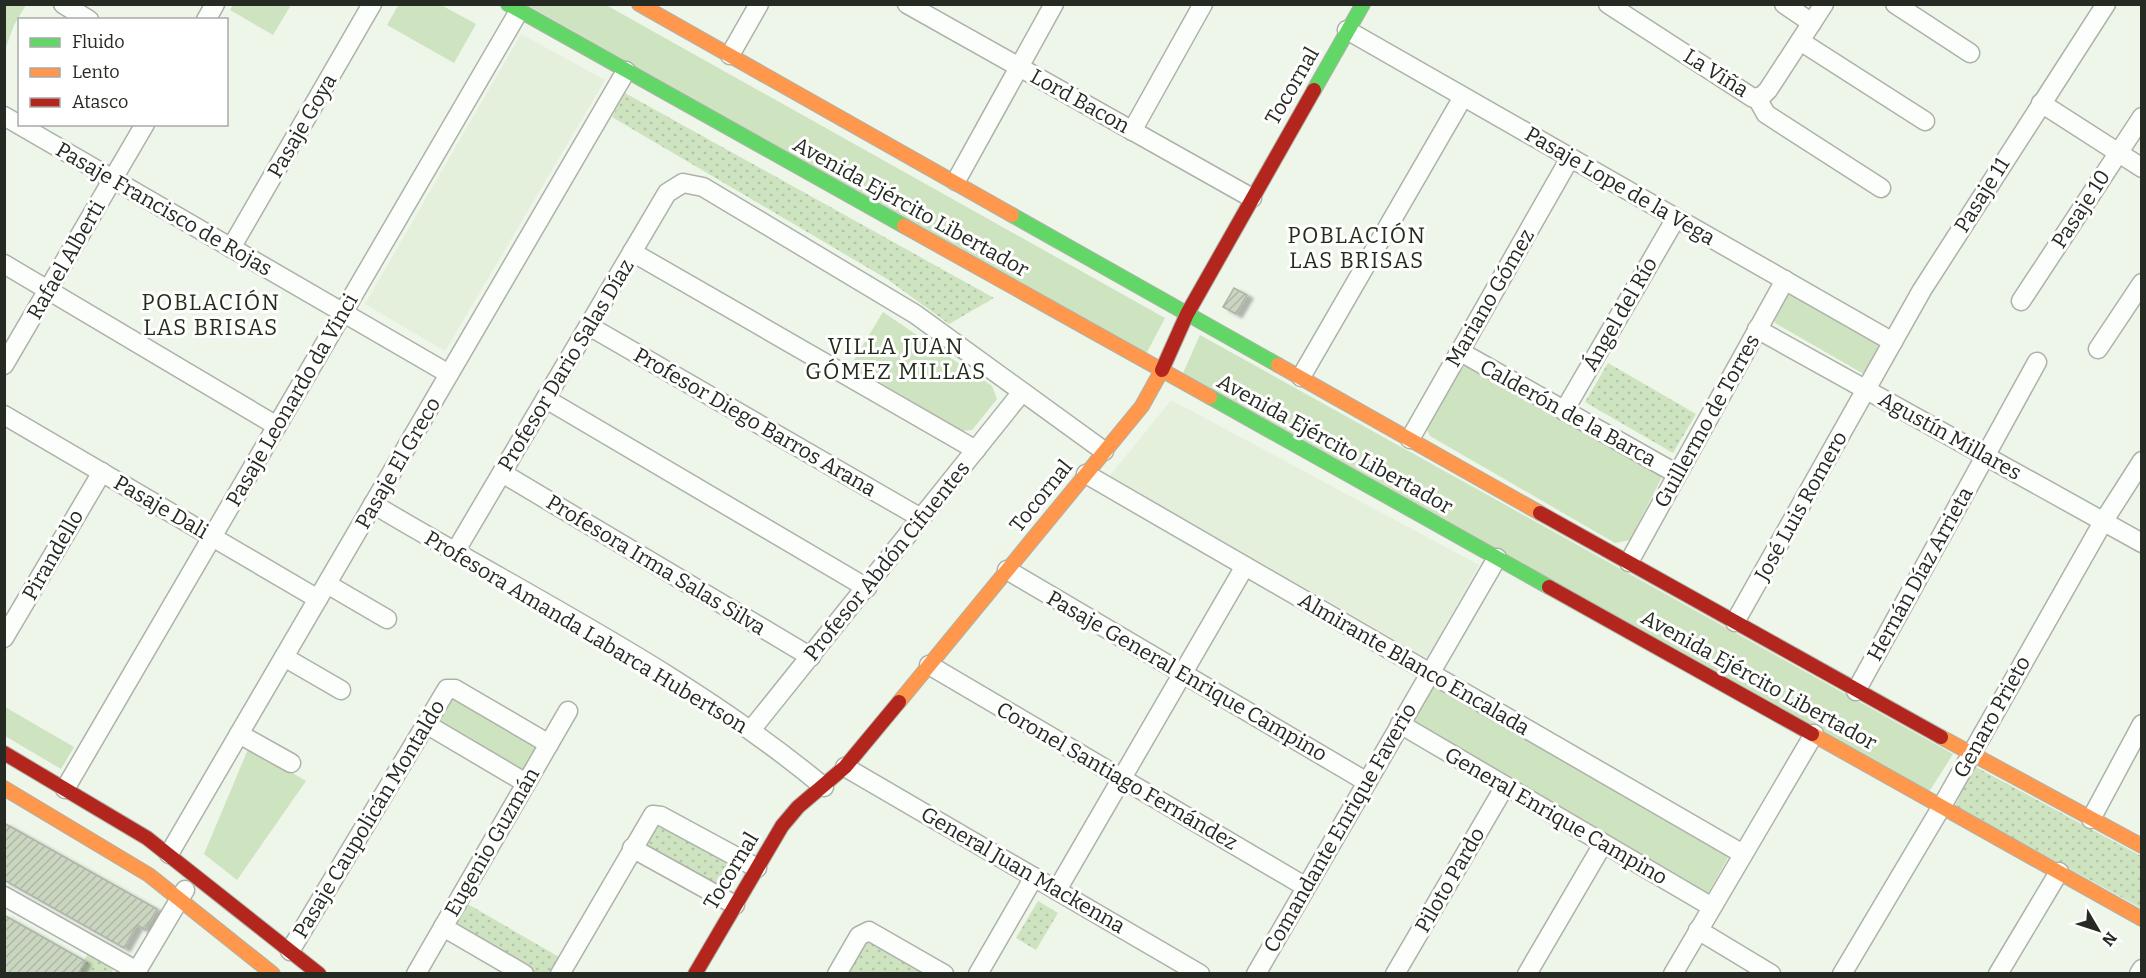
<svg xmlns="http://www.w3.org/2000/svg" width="2146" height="978" font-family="Bitter,serif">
	<defs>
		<pattern id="grass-dots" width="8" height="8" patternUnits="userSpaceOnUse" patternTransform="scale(1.5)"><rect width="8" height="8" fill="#cee3bf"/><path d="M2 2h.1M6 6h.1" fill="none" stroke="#b1c3a4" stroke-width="1.8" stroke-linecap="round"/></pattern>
		<pattern id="building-hatch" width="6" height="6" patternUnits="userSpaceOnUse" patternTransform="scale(1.5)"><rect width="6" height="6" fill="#cad6c0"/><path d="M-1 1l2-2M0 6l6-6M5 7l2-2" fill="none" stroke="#adb8a5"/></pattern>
		<filter id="shadow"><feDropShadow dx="6" dy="3.5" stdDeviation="1.5" flood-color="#0004"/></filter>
	</defs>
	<rect width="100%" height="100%" fill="#eef5e9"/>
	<g fill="#e4f0dc">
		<path d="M521,34L605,80L445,351L365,304Z"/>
		<path d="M1171,400L1479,565L1427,658L1110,476Z"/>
	</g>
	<g fill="url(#grass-dots)">
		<path d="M625,93L994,298L949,324L887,279L612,117Z"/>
		<path d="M1608,363L1696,414L1673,453L1585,402Z"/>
		<path d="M1974,766L2141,856V908L1955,806Z"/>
		<path d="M657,823L740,869L726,892L644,846Z"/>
		<path d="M1038,901L1058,913L1036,950L1016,938Z"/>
		<path d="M466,903L559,957L550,973H536L453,926Z"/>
		<path d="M870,937L931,973L853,974L849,971Z"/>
		<path d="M88,953L114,968L111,973L77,974Z"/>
	</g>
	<g fill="#cee3bf">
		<path d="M5,4L26,5L14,25L5,50Z"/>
		<path d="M399,4L441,5L476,24L454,63L387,25Z"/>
		<path d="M233,5V4L291,5L273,35L230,10Z"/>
		<path d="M527,5H606L1165,318L1146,354Z"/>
		<path d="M1788,292L1882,347L1868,374L1862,373L1775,323L1773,317Z"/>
		<path d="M883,312L992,386L997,399L972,430L961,431L851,365Z"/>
		<path d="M1200,335L1953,754L1929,792L1183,373Z"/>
		<path d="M1470,364L1658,469L1662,477L1630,540L1615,543L1430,436L1427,430L1461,368Z"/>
		<path d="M1435,683L1730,854L1707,896L1415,727L1414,717Z"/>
		<path d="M450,697L538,748L522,775L438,725L436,718Z"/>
		<path d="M5,707L74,747L61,769L5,736Z"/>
		<path d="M249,747L306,781L237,880L204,854Z"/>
	</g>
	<g fill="url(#building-hatch)" stroke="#aeb4aa" stroke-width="1.5" filter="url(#shadow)">
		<path d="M1234,288L1247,295L1236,314L1223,307Z"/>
		<path d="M4,823L157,909L145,930L137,925L124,948L4,880Z"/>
		<path d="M4,915L85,961L78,974H4Z"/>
	</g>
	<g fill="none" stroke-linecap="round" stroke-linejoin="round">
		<g stroke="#adb2a9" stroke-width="21">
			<g id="street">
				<path d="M63,4L89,20"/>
				<path d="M907,4L1252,198"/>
				<path d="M1608,4L1753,98L1762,96L1768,90L1824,4"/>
				<path d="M1784,4L1812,23"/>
				<path d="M1895,4L1970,53"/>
				<path d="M206,20L215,4"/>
				<path d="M1347,30L1893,342"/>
				<path d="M1800,41L1925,121"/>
				<path d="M730,55L759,4"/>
				<path d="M1757,98L1766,114L1881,188"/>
				<path d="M2041,103L2142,168"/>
				<path d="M4,116L449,374"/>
				<path d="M1132,131L1203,4"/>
				<path d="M956,181L1054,4"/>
				<path d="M231,248L372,4"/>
				<path d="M632,252L976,450"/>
				<path d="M4,264L277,426"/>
				<path d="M2021,301L2142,117"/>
				<path d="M589,326L921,518"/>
				<path d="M1757,329L2142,543"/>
				<path d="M2098,349L2142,283"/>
				<path d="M1459,351L1677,474"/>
				<path d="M4,365L145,124"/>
				<path d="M1301,377L1463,97"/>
				<path d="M546,399L867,588"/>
				<path d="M1564,411L1676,218"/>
				<path d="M4,415L318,599"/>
				<path d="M1410,439L1570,158"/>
				<path d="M502,473L811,657"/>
				<path d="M1086,474L1743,854"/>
				<path d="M373,504C525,595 687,673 824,787"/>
				<path d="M455,552L667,193L683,183L703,187L915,314L1104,451"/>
				<path d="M1629,562L1785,280"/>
				<path d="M1007,570L1367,782"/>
				<path d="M327,584L387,619"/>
				<path d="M1735,622L1922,290L2106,4"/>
				<path d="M4,638L102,472"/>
				<path d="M284,657L341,690"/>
				<path d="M929,665L1306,887"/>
				<path d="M1856,691L2037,362"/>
				<path d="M426,724L526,783"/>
				<path d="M1400,724L1712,907"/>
				<path d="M751,730L1022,392"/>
				<path d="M239,734L291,763"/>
				<path d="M845,767L1200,974"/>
				<path d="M65,789L519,11"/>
				<path d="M2091,819L2142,724"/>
				<path d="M632,848L735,905"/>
				<path d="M169,854L626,71"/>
				<path d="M1057,890L1245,566"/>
				<path d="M4,896L137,971"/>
				<path d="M443,927L524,974"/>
				<path d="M1698,930L1771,974"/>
				<path d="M290,951L447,689H455L549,744"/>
				<path d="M135,974L185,890"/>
				<path d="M416,974L568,711"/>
				<path d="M560,974L653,815L661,816L757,868"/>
				<path d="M837,974L859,936L869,931L944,974"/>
				<path d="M978,974L1034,877"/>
				<path d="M1256,974L1497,558"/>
				<path d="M1395,974L1505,786"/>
				<path d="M1527,974L1603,844"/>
				<path d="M1673,974L1814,734"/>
				<path d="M1842,974L1942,806L2103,522L2142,461"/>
				<path d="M1998,974L2059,872"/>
				<path d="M2139,974L2142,969"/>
			</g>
		</g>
		<g stroke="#adb2a9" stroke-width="16">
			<g id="fast">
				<path d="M508,4L904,226"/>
				<path d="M1314,90L1363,4"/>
				<path d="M1012,215L1278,365"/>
				<path d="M1210,397L1549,587"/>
			</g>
		</g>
		<g stroke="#adb2a9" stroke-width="16">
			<g id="slow">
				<path d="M639,4L1012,215"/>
				<path d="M904,226L1210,397"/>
				<path d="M1278,365L1540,513"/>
				<path d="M899,702L1142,406L1162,370"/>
				<path d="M1812,734L2142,919"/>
				<path d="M1941,737L2142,846"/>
				<path d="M4,788L149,875L273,974"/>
			</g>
		</g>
		<g stroke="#adb2a9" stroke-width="16">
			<g id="jam">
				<path d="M1162,370L1187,314L1314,90"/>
				<path d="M1540,513L1941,737"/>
				<path d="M1549,587L1812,734"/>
				<path d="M4,753L147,838L319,974"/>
				<path d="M695,974L782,826L798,807L845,767L899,702"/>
			</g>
		</g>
		<use href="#street" stroke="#fcfefc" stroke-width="18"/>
		<use href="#fast" stroke="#63d668" stroke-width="14"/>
		<use href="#slow" stroke="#ff974d" stroke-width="14"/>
		<use href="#jam" stroke="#b3261e" stroke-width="14"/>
	</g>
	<g text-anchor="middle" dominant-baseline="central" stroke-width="6" stroke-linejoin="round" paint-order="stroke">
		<g font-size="21" fill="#252a22" stroke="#fff">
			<text transform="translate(1716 73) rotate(32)">La Viña</text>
			<text transform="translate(1292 86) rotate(-60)">Tocornal</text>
			<text transform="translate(1080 101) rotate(29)">Lord Bacon</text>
			<text transform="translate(302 126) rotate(-60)">Pasaje Goya</text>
			<text transform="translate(1620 186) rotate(30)">Pasaje Lope de la Vega</text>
			<text transform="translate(1982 195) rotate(-58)">Pasaje 11</text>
			<text transform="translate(911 207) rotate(29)">Avenida Ejército Libertador</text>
			<text transform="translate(164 209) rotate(30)">Pasaje Francisco de Rojas</text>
			<text transform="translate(2081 209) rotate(-57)">Pasaje 10</text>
			<text transform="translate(66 260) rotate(-60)">Rafael Alberti</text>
			<text transform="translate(1490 298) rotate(-60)">Mariano Gómez</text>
			<text transform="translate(1620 314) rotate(-60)">Ángel del Río</text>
			<text transform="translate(566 365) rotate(-59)">Profesor Dario Salas Díaz</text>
			<text transform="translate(292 400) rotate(-60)">Pasaje Leonardo da Vinci</text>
			<text transform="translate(1568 413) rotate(29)">Calderón de la Barca</text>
			<text transform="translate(1707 421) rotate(-61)">Guillermo de Torres</text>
			<text transform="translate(755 422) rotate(30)">Profesor Diego Barros Arana</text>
			<text transform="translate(1950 436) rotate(29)">Agustín Millares</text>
			<text transform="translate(1335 444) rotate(29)">Avenida Ejército Libertador</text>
			<text transform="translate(398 463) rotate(-60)">Pasaje El Greco</text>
			<text transform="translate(1041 496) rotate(-51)">Tocornal</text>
			<text transform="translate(1801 506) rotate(-61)">José Luis Romero</text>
			<text transform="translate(161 507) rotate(30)">Pasaje Dali</text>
			<text transform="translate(53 555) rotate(-60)">Pirandello</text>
			<text transform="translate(887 561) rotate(-51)">Profesor Abdón Cifuentes</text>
			<text transform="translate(656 565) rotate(31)">Profesora Irma Salas Silva</text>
			<text transform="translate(1920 574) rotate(-61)">Hernán Díaz Arrieta</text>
			<text transform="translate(586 632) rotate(31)">Profesora Amanda Labarca Hubertson</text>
			<text transform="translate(1414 664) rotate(30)">Almirante Blanco Encalada</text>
			<text transform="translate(1187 676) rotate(30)">Pasaje General Enrique Campino</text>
			<text transform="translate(1759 680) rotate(29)">Avenida Ejército Libertador</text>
			<text transform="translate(1992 717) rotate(-61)">Genaro Prieto</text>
			<text transform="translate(1117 776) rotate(30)">Coronel Santiago Fernández</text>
			<text transform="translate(1556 816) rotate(30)">General Enrique Campino</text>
			<text transform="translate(369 819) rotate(-59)">Pasaje Caupolicán Montaldo</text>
			<text transform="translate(1340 828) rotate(-60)">Comandante Enrique Faverio</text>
			<text transform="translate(492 842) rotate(-60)">Eugenio Guzmán</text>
			<text transform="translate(1023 870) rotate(30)">General Juan Mackenna</text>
			<text transform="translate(731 871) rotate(-59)">Tocornal</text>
			<text transform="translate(1450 880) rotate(-60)">Piloto Pardo</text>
		</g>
		<g font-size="22" letter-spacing="1.5" fill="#242d1c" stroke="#fff">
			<text x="1357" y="235">POBLACIÓN<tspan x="1357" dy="25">LAS BRISAS</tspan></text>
			<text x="211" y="302">POBLACIÓN<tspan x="211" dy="25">LAS BRISAS</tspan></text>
			<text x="896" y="346">VILLA JUAN<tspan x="896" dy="25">GÓMEZ MILLAS</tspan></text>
		</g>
	</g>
	<rect width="2146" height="978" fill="none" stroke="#252a22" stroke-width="12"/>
	<rect x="18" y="18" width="210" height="108" fill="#ffffff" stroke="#a8aaa7" stroke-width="1.5"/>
	<rect x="30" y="38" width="30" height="9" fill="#63d668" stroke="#a8aaa7" stroke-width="1.5"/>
	<text x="72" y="48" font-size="18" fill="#252a22">Fluido</text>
	<rect x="30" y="68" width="30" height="9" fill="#ff974d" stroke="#a8aaa7" stroke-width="1.5"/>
	<text x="72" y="78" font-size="18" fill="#252a22">Lento</text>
	<rect x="30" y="98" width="30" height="9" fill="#b3261e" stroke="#a8aaa7" stroke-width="1.5"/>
	<text x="72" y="108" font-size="18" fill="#252a22">Atasco</text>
	<g transform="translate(2098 930) rotate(129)" stroke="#ffffff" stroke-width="4.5" paint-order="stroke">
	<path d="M0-4.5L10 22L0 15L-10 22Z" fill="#252a22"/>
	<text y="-9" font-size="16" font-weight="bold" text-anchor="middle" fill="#252a22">N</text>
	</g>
</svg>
